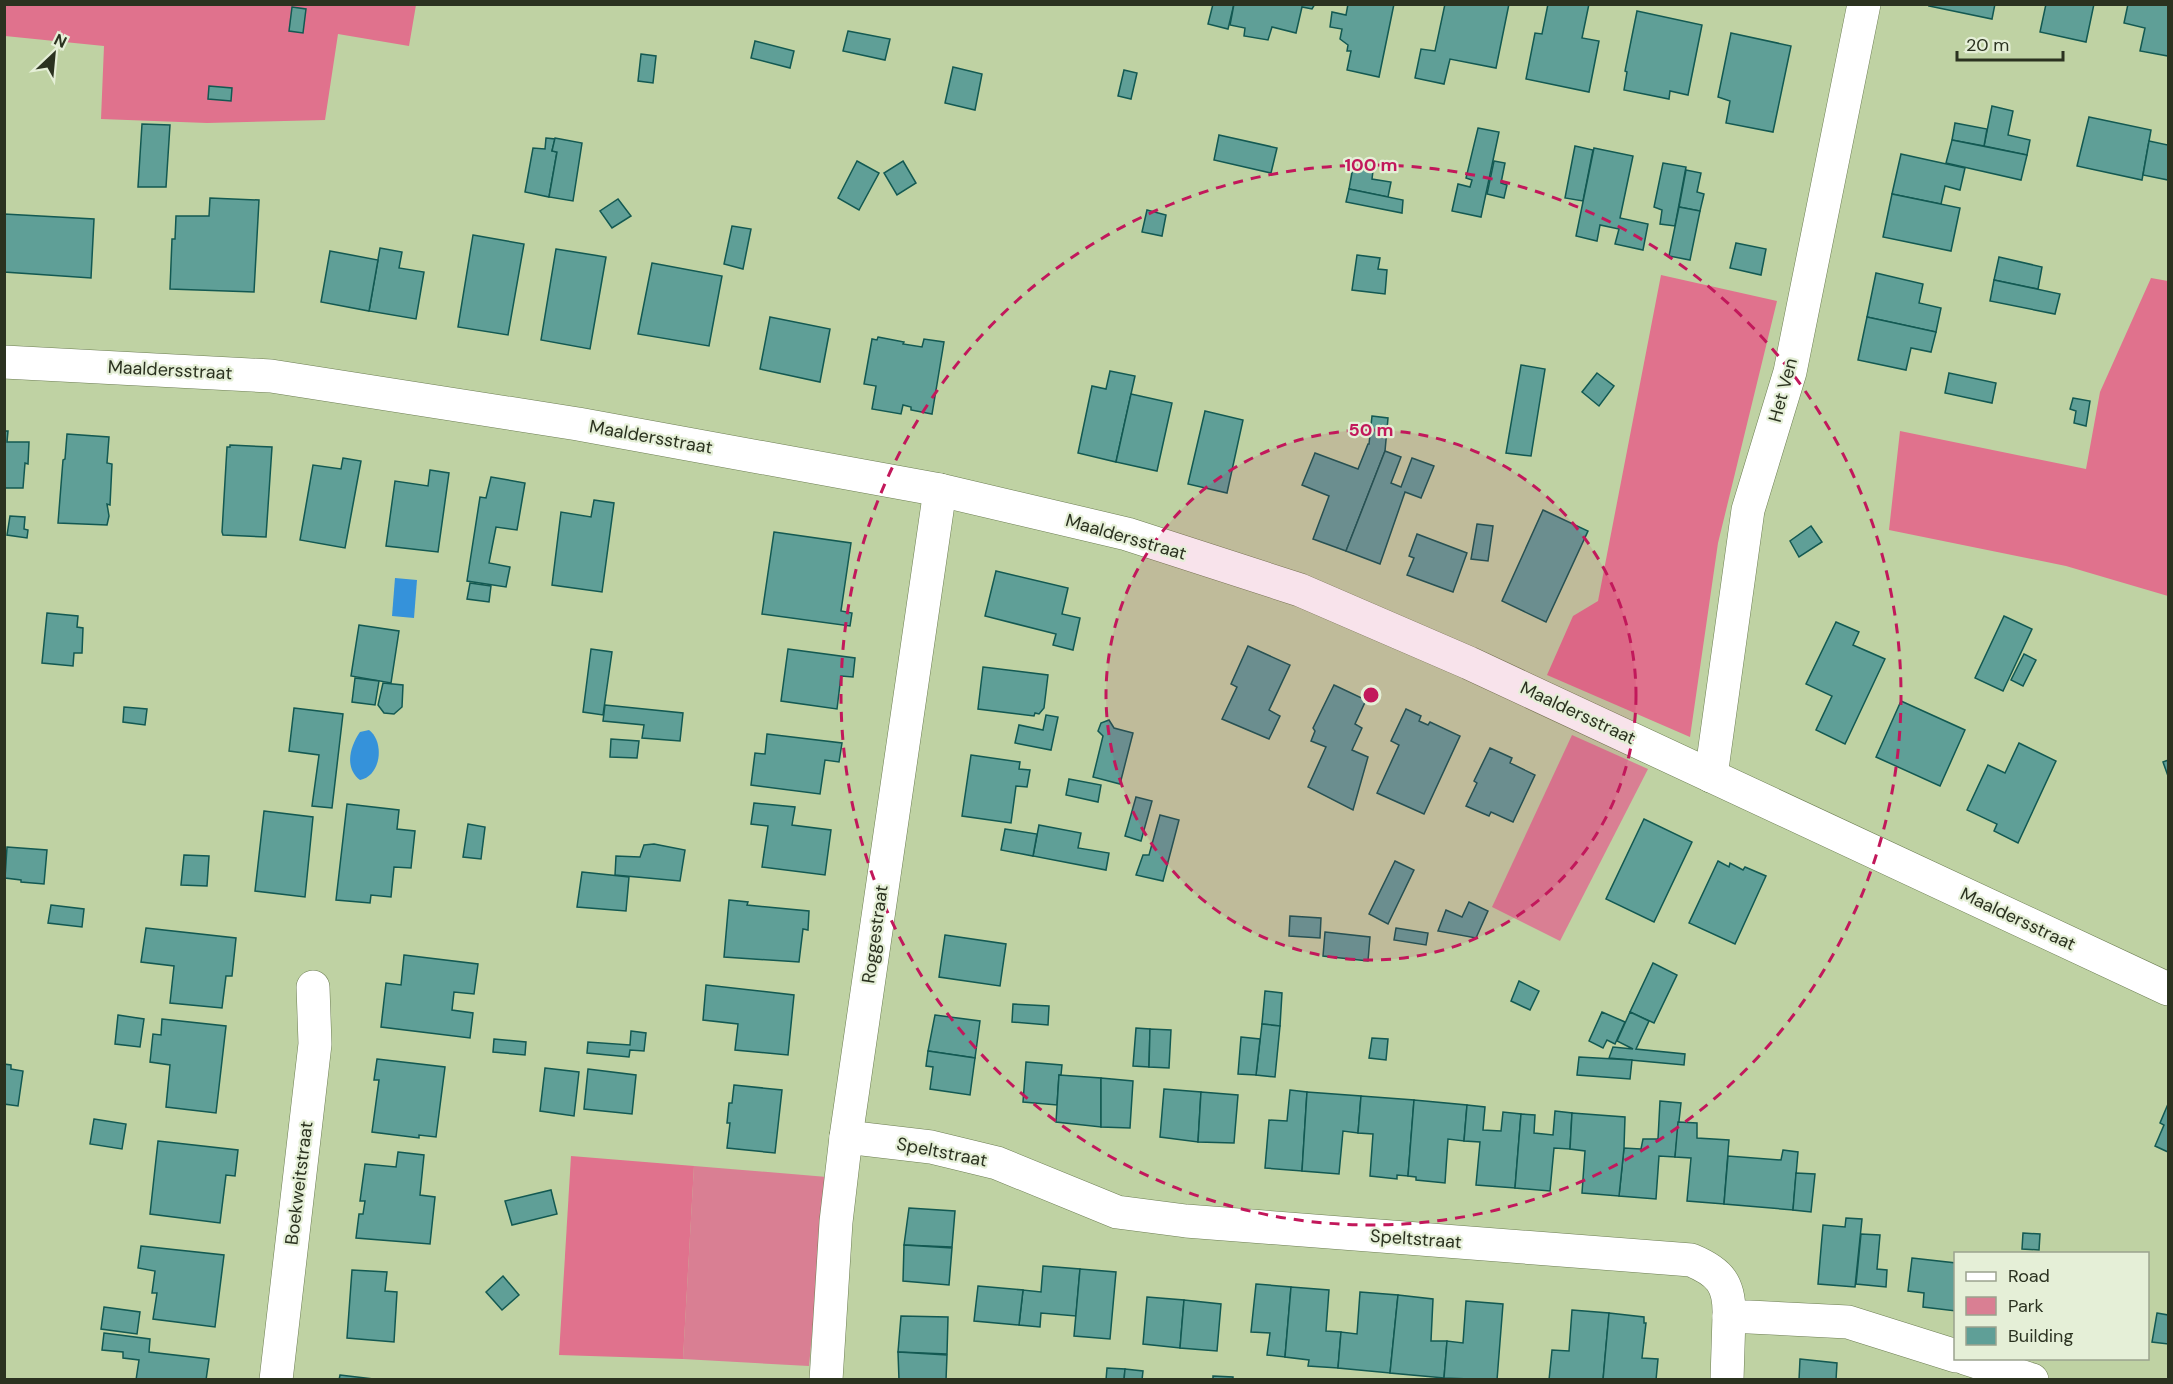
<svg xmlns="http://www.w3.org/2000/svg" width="2173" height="1384" font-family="'DM Sans',sans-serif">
	<rect width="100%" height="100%" fill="#bfd2a3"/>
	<g fill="#d97f93">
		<path d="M1572,735L1648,769L1560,941L1492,907Z"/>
		<path d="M694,1166L827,1177L809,1366L683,1359Z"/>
	</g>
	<g fill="#e0728d">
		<path d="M4,5H416L409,46L338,34L325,120L207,123L101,119L104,46L5,36Z"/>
		<path d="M1661,275L1777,301L1718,543L1690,737L1547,675L1573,616L1598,601Z"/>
		<path d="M2151,278L2168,281V596L2066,566L1889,530L1900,431L2086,469L2100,392Z"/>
		<path d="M571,1156L694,1166L683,1359L559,1355Z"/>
	</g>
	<g fill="#3592da">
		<path d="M395,578L417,580L414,618L392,616Z"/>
		<path d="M369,730C385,742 381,776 360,780C344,768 350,746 360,732Z"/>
	</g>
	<g fill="#5f9f97" stroke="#135952" stroke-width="1.5">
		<path d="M1213,4H1234L1228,29L1208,24Z"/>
		<path d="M1234,4H1315L1312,9L1302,7L1296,33L1272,27L1268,40L1244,36L1245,28L1230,25Z"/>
		<path d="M1394,4L1379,77L1347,70L1351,51H1347L1348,45L1340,39L1342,29L1330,27L1332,12L1346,15L1348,4Z"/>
		<path d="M1445,4H1509L1496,68L1450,59L1444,84L1415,78L1421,49L1435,51Z"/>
		<path d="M1548,4H1589L1582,38L1599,41L1589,92L1526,79L1535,33L1542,34Z"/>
		<path d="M1930,4H1995L1992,19L1929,6Z"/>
		<path d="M2046,4H2094L2086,42L2040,32Z"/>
		<path d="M2128,4H2168V56L2140,51L2145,28L2124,23Z"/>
		<path d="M292,7L306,9L303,33L289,31Z"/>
		<path d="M1637,11L1702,25L1688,95L1670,91L1669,99L1624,90L1627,72L1625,71Z"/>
		<path d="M848,31L890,39L885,60L843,51Z"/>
		<path d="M1731,33L1791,46L1773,132L1726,123L1730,101L1718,97Z"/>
		<path d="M755,41L794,51L790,68L751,58Z"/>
		<path d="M641,54L656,56L653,83L638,81Z"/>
		<path d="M953,67L982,74L975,110L945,103Z"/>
		<path d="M1124,70L1137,73L1131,99L1118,96Z"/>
		<path d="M209,86L232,88L231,101L208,99Z"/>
		<path d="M1992,106L2013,111L2008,135L2030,140L2027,155L1984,146Z"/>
		<path d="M2089,117L2151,130L2142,180L2077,166Z"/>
		<path d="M1955,123L1987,129L1984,146L1952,140Z"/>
		<path d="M142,124L170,125L166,187H138Z"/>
		<path d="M1478,128L1499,132L1481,217L1452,211L1458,184L1470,187L1472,180L1466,178Z"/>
		<path d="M1219,135L1277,148L1271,173L1214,160Z"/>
		<path d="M546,138L555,139L552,151L557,152L549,197L525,192L533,148L545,149Z"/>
		<path d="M555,138L582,143L573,201L549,197L557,152L552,151Z"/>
		<path d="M1952,140L2027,155L2021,180L1946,163Z"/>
		<path d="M2149,141L2168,145V180L2143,175Z"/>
		<path d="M1575,146L1593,150L1583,201L1565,198Z"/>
		<path d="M1594,148L1633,156L1620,218L1648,224L1643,250L1615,244L1619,229L1600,225L1597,241L1576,236Z"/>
		<path d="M1901,154L1965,168L1960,190L1945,186L1941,204L1892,194Z"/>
		<path d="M857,161L879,173L859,210L838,198Z"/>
		<path d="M903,161L916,183L897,195L884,173Z"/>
		<path d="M1494,161L1505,163L1501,183L1507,185L1504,198L1487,194Z"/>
		<path d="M1663,163L1686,167L1675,226L1660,224L1662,210L1654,207Z"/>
		<path d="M1353,167L1373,171L1372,179L1391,182L1388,197L1349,189Z"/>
		<path d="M1686,170L1701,173L1697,192L1704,194L1700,211L1679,207Z"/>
		<path d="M1349,189L1403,200L1402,213L1346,202Z"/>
		<path d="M1892,194L1960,208L1951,251L1883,237Z"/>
		<path d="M210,198L259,200L254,292L170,289L172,239H175L176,216H209Z"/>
		<path d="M618,199L631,216L612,228L600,211Z"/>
		<path d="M1679,207L1700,211L1690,260L1669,256Z"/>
		<path d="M1147,210L1166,215L1162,236L1142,232Z"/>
		<path d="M4,214L94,219L91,278L4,272Z"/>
		<path d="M732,226L751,229L743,269L724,264Z"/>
		<path d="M473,235L524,244L508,335L458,327Z"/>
		<path d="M1736,243L1766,249L1761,275L1730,268Z"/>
		<path d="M380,248L402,252L399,268L424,272L416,319L369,311Z"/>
		<path d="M556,249L606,257L590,349L541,340Z"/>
		<path d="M330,251L378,260L369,311L321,302Z"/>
		<path d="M1357,255L1380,258L1378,269L1387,270L1385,294L1352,290Z"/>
		<path d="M1999,257L2042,267L2038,289L1994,280Z"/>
		<path d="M652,263L722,276L709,346L638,334Z"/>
		<path d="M1876,273L1923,284L1919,303L1941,308L1936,332L1867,317Z"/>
		<path d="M1994,280L2060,294L2055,314L1990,301Z"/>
		<path d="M770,317L830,329L820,382L760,369Z"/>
		<path d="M1867,317L1936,332L1931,352L1911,348L1906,370L1858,360Z"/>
		<path d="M878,337L904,342L903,344L922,347L924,339L944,342L932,414L911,410V407L903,405L901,414L872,409L876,386L864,384L872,339L877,340Z"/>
		<path d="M1521,365L1545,369L1531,456L1506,453Z"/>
		<path d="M1110,371L1135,376L1116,462L1078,453L1092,386L1106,389Z"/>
		<path d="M1597,373L1614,386L1599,406L1582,392Z"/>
		<path d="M1949,373L1996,383L1992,403L1945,393Z"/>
		<path d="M1131,394L1172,403L1157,471L1116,462Z"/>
		<path d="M2073,398L2090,401L2086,426L2074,423L2076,411L2070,409Z"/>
		<path d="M1205,411L1243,420L1227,493L1188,484Z"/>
		<path d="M1372,416L1388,418L1385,451L1346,551L1313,539L1329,496L1302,485L1315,453L1358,469L1368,444H1369Z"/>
		<path d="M4,431H8L7,442H29L28,464L25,463L23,488H4Z"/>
		<path d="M67,434L109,437L107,463L112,464L110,505L107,504L109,516L107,525L58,523L63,460L65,459Z"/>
		<path d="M230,445L272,447L266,537L223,535L222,532L227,447H230Z"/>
		<path d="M1385,451L1401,457L1391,483L1401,487L1412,458L1434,466L1421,498L1405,492L1380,564L1346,551Z"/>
		<path d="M343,458L361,461L345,548L300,540L313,465L341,469Z"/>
		<path d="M430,470L449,473L438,552L386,546L395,481L428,486Z"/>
		<path d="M491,477L525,483L517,530L496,527L489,563L510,567L506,587L467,581L480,497L486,498Z"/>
		<path d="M594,500L614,503L602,592L552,585L561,512L591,517Z"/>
		<path d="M1543,510L1588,531L1546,622L1502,601Z"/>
		<path d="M10,516L25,517L24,529L28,530L27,538L7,535Z"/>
		<path d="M1477,524L1493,526L1488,561L1471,559Z"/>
		<path d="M1811,526L1822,542L1799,557L1790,541Z"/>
		<path d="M774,532L851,543L841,611L852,613L850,626L762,614Z"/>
		<path d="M1417,534L1467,553L1453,592L1407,575L1414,558L1409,556Z"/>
		<path d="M996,571L1068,588L1062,614L1080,618L1073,650L1053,645L1056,634L985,616Z"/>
		<path d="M470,583L491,586L489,602L467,599Z"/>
		<path d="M47,613L78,616L77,627L83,628L82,653H74L73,666L42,663Z"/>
		<path d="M2004,616L2032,629L2003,691L1975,678Z"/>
		<path d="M1836,622L1859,632L1853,645L1885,659L1845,744L1816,730L1832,696L1806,684Z"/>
		<path d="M359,625L399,631L391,683L351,676Z"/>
		<path d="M1248,646L1290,665L1269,710L1280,716L1269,739L1222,719L1237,687L1231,684Z"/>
		<path d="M591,649L612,652L603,715L583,712Z"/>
		<path d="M788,649L855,658L853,677L841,676L837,709L781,701Z"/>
		<path d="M2024,654L2036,660L2023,686L2011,680Z"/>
		<path d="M983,667L1048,675L1044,708L1039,714L1035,713L1034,716L978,709Z"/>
		<path d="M355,678L379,681L375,705L352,702Z"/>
		<path d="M383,683L403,685L402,707L394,714L384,713L378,705Z"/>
		<path d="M1334,685L1366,700L1355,724L1362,728L1352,750L1368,757L1353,810L1308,787L1326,747L1311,741L1315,731L1313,728Z"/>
		<path d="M1901,701L1965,730L1940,786L1876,757Z"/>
		<path d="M605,705L683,713L680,741L642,738L644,725L603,721Z"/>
		<path d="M124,707L147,709L145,725L123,722Z"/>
		<path d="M294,708L343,714L332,808L312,806L319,755L289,751Z"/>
		<path d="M1406,709L1421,716L1419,721L1428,725L1430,722L1460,736L1424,814L1377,793L1399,745L1391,741Z"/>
		<path d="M1046,715L1058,717L1051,750L1015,743L1019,725L1043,730Z"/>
		<path d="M1109,720L1114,728L1133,733L1120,784L1093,777L1103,736L1098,731L1101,723Z"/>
		<path d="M767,734L842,743L839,762L825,760L820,794L751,785L755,753L765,754Z"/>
		<path d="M611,739L639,741L637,758L610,757Z"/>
		<path d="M2019,743L2056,761L2018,843L1994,831L1997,824L1967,810L1988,765L2005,773Z"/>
		<path d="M1490,748L1512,758L1510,763L1535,775L1513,822L1491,812L1489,816L1466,806L1477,783L1474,781Z"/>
		<path d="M971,755L1020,762L1019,769L1030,770L1027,787L1016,786L1011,823L962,816Z"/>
		<path d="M2168,760V776L2163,762Z"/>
		<path d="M1069,779L1101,785L1098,802L1066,795Z"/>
		<path d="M1136,797L1152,801L1141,841L1125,836Z"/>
		<path d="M754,803L795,807L792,825L831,830L825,875L762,867L768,826L751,824Z"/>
		<path d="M347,804L399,810L397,829L415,831L411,868L394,867L391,897L371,895L370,903L336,900Z"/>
		<path d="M264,811L313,817L305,897L255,891Z"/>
		<path d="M1160,815L1179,820L1163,881L1136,875L1143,855H1149Z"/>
		<path d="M1644,819L1692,842L1654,922L1606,899Z"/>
		<path d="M468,824L485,827L481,859L463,857Z"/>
		<path d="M1039,825L1081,833L1078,848L1109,853L1106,870L1033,856Z"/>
		<path d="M1005,829L1037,834L1033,856L1001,850Z"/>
		<path d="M654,844L685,850L680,881L615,875L616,856L640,857L644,845Z"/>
		<path d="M7,847L47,850L44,884L21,882V880L5,878Z"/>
		<path d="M184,855L209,856L207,886L181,885Z"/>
		<path d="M1395,861L1414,870L1388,924L1369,914Z"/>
		<path d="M1718,861L1729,867L1730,863L1743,870L1745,867L1766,876L1735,944L1689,923Z"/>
		<path d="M582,872L629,877L626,911L577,907Z"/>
		<path d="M729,900L748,902L747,905L809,911L808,930L803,929L799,962L724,957Z"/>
		<path d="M1469,902L1488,911L1476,938L1438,931L1446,910L1462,917Z"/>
		<path d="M51,905L84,909L82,927L48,923Z"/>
		<path d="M1290,916L1321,918L1320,938L1289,936Z"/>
		<path d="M146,928L236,938L232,976H226L222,1008L170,1003L174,966L141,962Z"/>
		<path d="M1396,928L1428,933L1426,945L1394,940Z"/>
		<path d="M1325,932L1370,937L1368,961L1323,956Z"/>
		<path d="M945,935L1006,944L1000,986L939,977Z"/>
		<path d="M404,955L478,964L474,994L454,992L452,1010L473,1013L470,1038L381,1027L386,983L401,985Z"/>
		<path d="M1653,963L1677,975L1654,1023L1630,1012Z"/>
		<path d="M1519,981L1539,991L1530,1010L1511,1001Z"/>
		<path d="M706,985L794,995L788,1055L735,1050L738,1024L703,1020Z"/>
		<path d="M1265,991L1282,993L1280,1026L1262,1024Z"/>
		<path d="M1013,1004L1049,1006L1048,1025L1012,1022Z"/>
		<path d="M1602,1012L1625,1022L1615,1044L1607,1040L1603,1048L1589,1041Z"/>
		<path d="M1630,1012L1649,1021L1636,1049L1685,1054L1684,1065L1609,1058L1613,1047L1633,1049L1617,1041Z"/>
		<path d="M118,1015L144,1019L140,1047L115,1044Z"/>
		<path d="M935,1015L980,1021L975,1058L928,1051Z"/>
		<path d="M162,1019L226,1026L216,1113L166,1107L170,1065L150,1062L153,1034L161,1035Z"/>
		<path d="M1262,1024L1280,1026L1275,1077L1256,1075Z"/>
		<path d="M1136,1028L1150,1029L1149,1067L1133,1066Z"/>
		<path d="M1150,1029L1171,1030L1169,1068L1149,1067Z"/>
		<path d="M631,1031L646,1033L644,1051L630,1050L629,1057L587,1053L588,1042L630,1045Z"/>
		<path d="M1241,1037L1260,1039L1256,1075L1238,1074Z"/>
		<path d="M1372,1038L1388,1039L1386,1060L1369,1058Z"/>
		<path d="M494,1039L526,1042L525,1055L493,1052Z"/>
		<path d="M928,1051L975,1058L970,1095L930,1089L933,1067L926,1066Z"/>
		<path d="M1579,1057L1632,1060L1630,1079L1577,1075Z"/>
		<path d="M377,1059L445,1067L436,1137L419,1135V1138L372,1132L379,1080H374Z"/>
		<path d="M1026,1062L1062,1065L1061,1075H1059L1057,1105L1023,1102Z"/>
		<path d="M4,1064L11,1065V1069L23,1071L18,1106L4,1104Z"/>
		<path d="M545,1068L579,1072L574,1116L540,1111Z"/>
		<path d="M588,1069L636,1075L632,1114L584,1109Z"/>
		<path d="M1059,1075L1101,1078V1127L1056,1122Z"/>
		<path d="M1101,1078L1133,1081L1130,1128L1101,1127Z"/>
		<path d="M734,1085L782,1090L775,1153L727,1148L730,1123H727L729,1103H732Z"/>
		<path d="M1164,1089L1201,1092L1198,1142L1160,1137Z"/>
		<path d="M1290,1090L1307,1092L1302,1171L1265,1168L1269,1120L1287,1121Z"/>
		<path d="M1201,1092L1238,1095L1234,1143L1198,1142Z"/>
		<path d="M1307,1092L1361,1096L1358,1133L1343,1131L1339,1174L1302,1171Z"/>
		<path d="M1361,1096L1414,1100L1408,1176L1397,1175V1179L1370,1176L1373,1134L1358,1133Z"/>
		<path d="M1414,1100L1467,1105L1464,1141L1448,1139L1445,1183L1416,1180V1177L1408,1176Z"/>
		<path d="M1660,1101L1681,1103L1675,1157L1659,1156L1656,1199L1619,1196L1624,1148L1641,1149L1643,1139H1658Z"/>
		<path d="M2168,1104V1152L2155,1146L2164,1125L2160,1123Z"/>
		<path d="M1467,1105L1485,1107L1483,1130L1501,1131L1503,1112L1521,1114L1515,1188L1476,1185L1480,1142L1464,1141Z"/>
		<path d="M1555,1111L1572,1113L1570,1149L1554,1148L1550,1191L1515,1188L1521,1114L1535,1115L1534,1133L1553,1135Z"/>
		<path d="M1572,1113L1625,1117L1624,1148L1619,1196L1582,1193L1585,1151L1570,1149Z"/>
		<path d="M94,1119L126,1124L122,1149L90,1144Z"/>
		<path d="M1678,1122L1697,1123V1138L1729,1140L1724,1204L1687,1201L1691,1158L1675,1157Z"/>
		<path d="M158,1141L238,1150L235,1176L226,1175L220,1223L150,1214Z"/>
		<path d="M1783,1150L1798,1152L1793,1210L1724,1204L1728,1156L1781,1160Z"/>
		<path d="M398,1152L424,1155L420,1195L435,1197L430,1244L356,1238L359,1214H363L365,1201H360L365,1164L396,1167Z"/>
		<path d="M1796,1173L1815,1174L1811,1212L1793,1210Z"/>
		<path d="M551,1190L557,1214L512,1225L505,1201Z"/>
		<path d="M909,1208L955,1211L952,1247L904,1245Z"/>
		<path d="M1846,1218L1862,1219L1855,1287L1818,1284L1823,1225L1845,1227Z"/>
		<path d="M2023,1233L2040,1234L2039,1250L2022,1249Z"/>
		<path d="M1861,1234L1880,1235L1877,1269L1887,1270L1886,1287L1856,1284Z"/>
		<path d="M904,1245L952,1248L949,1285L903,1281Z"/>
		<path d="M141,1246L224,1255L215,1327L153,1319L157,1293H152L155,1271L138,1268Z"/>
		<path d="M1912,1258L1956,1263V1311L1923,1307L1924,1293L1908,1291Z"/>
		<path d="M1043,1266L1080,1269L1076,1316L1041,1313L1040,1327L1019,1325L1023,1290L1041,1292Z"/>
		<path d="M1080,1269L1116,1272L1110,1339L1074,1336Z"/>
		<path d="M352,1270L387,1272L385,1291L397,1292L394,1342L347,1338Z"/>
		<path d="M503,1276L519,1295L502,1310L486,1292Z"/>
		<path d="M1256,1284L1291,1287L1285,1357L1267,1355L1270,1333L1251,1332Z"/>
		<path d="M978,1286L1023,1290L1019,1325L974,1321Z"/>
		<path d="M1291,1287L1329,1290L1326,1331L1341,1332L1338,1368L1308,1366L1309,1360L1285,1357Z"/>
		<path d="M1360,1292L1398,1295L1390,1373L1338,1368L1341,1332L1357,1334Z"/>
		<path d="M1398,1295L1433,1299L1431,1341H1447L1444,1378L1390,1373Z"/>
		<path d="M1147,1297L1184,1300L1180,1348L1143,1344Z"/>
		<path d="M1184,1300L1221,1304L1217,1351L1180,1348Z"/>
		<path d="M1466,1301L1503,1304L1497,1380L1444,1378L1447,1341L1463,1343Z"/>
		<path d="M104,1307L140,1312L137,1334L101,1329Z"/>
		<path d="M1572,1310L1609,1313L1603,1380H1549L1552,1350L1569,1351Z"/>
		<path d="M1609,1313L1644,1317V1323H1646L1642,1358L1658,1359L1656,1380H1603Z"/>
		<path d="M2157,1313L2168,1315V1344L2152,1342Z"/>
		<path d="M901,1316L948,1317L947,1354L898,1352Z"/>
		<path d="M104,1333L150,1339L149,1352L209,1359L206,1380H136L139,1360L123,1358V1352L102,1350Z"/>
		<path d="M898,1352L947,1355L946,1380H899Z"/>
		<path d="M1800,1359L1837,1363L1836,1380H1799Z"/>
		<path d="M1107,1368L1125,1369L1124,1380H1106Z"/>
		<path d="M1125,1369L1143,1371L1142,1380H1124Z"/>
		<path d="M340,1375L382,1380H339Z"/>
		<path d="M1213,1376L1233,1377V1380H1213Z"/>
	</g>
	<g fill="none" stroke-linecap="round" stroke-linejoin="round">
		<g stroke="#6d7e53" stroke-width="34">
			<g id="minor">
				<path d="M4,362L271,376L578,424L940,490L1127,534L1300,590L1469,663L2168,989"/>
				<path d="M1711,776L1748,510L1790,372L1864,4"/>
				<path d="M846,1137L931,1147L997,1163L1117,1212L1186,1221L1691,1260C1720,1272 1730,1284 1729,1316L1848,1322L1956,1356"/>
				<path d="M1965,1358L2032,1380"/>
				<path d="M276,1380L315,1044L313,987"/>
				<path d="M826,1380L836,1222L846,1137L940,490"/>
				<path d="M1727,1380L1729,1316"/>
			</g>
		</g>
		<use href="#minor" stroke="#fff" stroke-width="33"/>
	</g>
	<circle cx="1371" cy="695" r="265" fill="#c2185b" fill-opacity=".12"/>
	<g fill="none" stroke="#c2185b" stroke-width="3" stroke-dasharray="10 8">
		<circle cx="1371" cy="695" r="265"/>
		<circle cx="1371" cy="695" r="530"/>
	</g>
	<g text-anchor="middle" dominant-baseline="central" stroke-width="4.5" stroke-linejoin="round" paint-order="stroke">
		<g font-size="18" fill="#2b3220" stroke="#e5efd7">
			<text transform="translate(170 370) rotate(3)">Maaldersstraat</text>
			<text transform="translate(1783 390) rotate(-75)">Het Ven</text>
			<text transform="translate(651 437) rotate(10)">Maaldersstraat</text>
			<text transform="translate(1126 537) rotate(16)">Maaldersstraat</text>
			<text transform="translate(1578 713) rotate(25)">Maaldersstraat</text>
			<text transform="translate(2018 919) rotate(25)">Maaldersstraat</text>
			<text transform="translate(875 934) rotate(-82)">Roggestraat</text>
			<text transform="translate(942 1152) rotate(11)">Speltstraat</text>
			<text transform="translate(299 1183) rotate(-83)">Boekweitstraat</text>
			<text transform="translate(1416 1239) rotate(4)">Speltstraat</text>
		</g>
	</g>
	<circle cx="1371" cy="695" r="9" fill="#c2185b" stroke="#e5efd7" stroke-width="3"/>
	<g font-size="18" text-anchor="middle" font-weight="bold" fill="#c2185b" stroke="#e5efd7" stroke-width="4.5" stroke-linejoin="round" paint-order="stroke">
		<text x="1371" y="171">100 m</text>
		<text x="1371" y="436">50 m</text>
	</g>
	<rect width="2173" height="1384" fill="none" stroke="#2b3220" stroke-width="12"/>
	<rect x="1954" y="1252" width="195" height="108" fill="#e5efd7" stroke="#9ba38e" stroke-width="1.5"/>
	<rect x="1966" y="1272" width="30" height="9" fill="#ffffff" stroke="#9ba38e" stroke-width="1.5"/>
	<text x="2008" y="1282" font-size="18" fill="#2b3220">Road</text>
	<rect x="1966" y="1297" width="30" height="18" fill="#d97f93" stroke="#9ba38e" stroke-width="1.5"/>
	<text x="2008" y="1312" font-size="18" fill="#2b3220">Park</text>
	<rect x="1966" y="1327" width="30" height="18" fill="#5f9f97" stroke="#9ba38e" stroke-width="1.5"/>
	<text x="2008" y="1342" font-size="18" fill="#2b3220">Building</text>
	<g transform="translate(54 54) rotate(26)" stroke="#e5efd7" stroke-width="4.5" paint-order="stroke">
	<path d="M0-4.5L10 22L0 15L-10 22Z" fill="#2b3220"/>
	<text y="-9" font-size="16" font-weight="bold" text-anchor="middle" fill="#2b3220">N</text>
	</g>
	<path d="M1957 51v9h106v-9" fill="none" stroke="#2b3220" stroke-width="3"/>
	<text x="1966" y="51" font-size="18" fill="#2b3220" stroke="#e5efd7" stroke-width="4.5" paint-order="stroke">20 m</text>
</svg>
